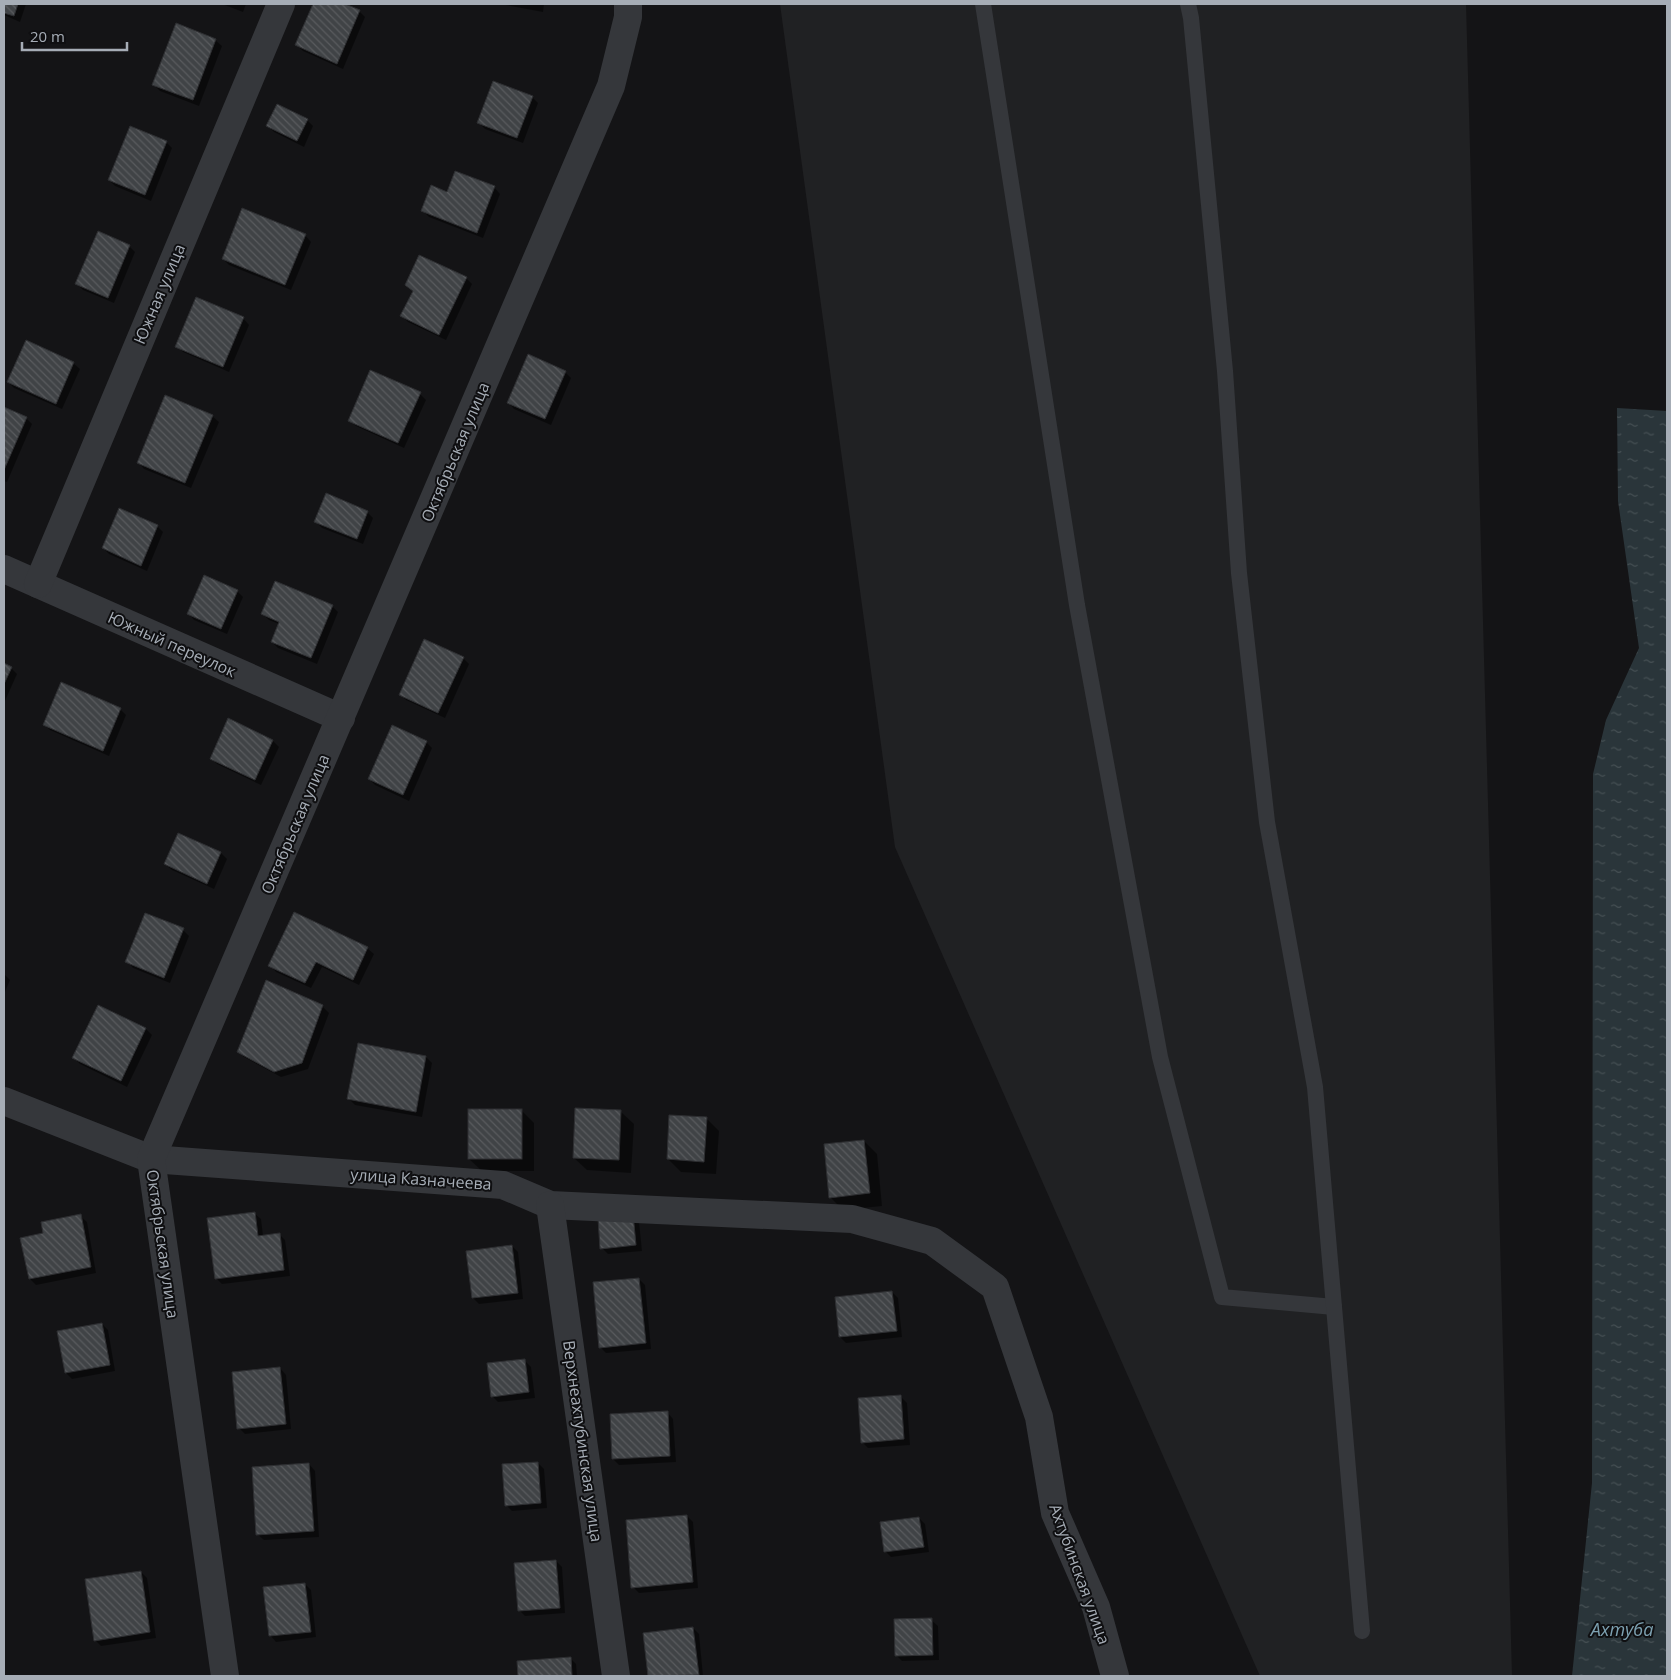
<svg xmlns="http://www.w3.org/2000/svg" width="1671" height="1680" font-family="'Open Sans',sans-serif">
	<defs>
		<pattern id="water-ripples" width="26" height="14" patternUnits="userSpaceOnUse" patternTransform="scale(1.25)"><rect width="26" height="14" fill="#2a353a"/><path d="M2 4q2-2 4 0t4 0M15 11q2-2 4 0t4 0" fill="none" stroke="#465054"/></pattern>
		<pattern id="building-back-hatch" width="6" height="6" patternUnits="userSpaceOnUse" patternTransform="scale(1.25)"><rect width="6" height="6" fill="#404346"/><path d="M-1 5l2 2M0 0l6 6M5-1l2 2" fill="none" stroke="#595b5e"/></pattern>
	</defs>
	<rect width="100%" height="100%" fill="#141416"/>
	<path fill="#202123" d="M780,4H1466L1512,1676H1260L895,847Z"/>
	<path fill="url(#water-ripples)" d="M1617,408L1667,411V1676H1572L1592,1483L1593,774L1606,720L1639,648L1618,501Z"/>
	<g fill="#0007">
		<path d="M4,4H26L20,22L4,15Z"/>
		<path d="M222,4H246L243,12Z"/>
		<path d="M314,4H342L359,11L365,17L343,69L303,51L297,45Z"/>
		<path d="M500,4H544L543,12Z"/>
		<path d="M215,40L222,46L199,106L160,91L154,85Z"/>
		<path d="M532,97L538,103L523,143L485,129L479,123Z"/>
		<path d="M307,120L313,126L304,147L274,132L268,126Z"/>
		<path d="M166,142L172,148L151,201L115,186L109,180Z"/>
		<path d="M494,187L500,194L483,238L429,217L423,211L448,193Z"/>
		<path d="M305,235L311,242L291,290L229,265L223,259Z"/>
		<path d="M129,246L135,252L114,303L83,290L77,284Z"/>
		<path d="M466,278L472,284L446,340L408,322L402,316L414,291Z"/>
		<path d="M243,318L249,325L229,372L183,352L177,346Z"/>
		<path d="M27,342L73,363L80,369L62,409L14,388L8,382Z"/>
		<path d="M565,372L571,378L551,425L514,409L508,402Z"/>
		<path d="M420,394L426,400L404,448L356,426L349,420Z"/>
		<path d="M4,408L26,418L32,424L7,482L4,481Z"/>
		<path d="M212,416L219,422L191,488L144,469L138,462Z"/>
		<path d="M367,512L373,518L363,544L322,528L316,522Z"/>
		<path d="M157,526L163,532L147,571L109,554L103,548Z"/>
		<path d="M237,591L243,597L227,634L194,620L188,613Z"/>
		<path d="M332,606L338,612L317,664L278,648L272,642L279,624L269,620L263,614Z"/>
		<path d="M463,658L469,664L445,718L406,700L400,694Z"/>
		<path d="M4,664L11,668L17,674L4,703Z"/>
		<path d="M120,709L126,715L109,756L50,730L44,724Z"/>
		<path d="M229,720L273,741L279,747L261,785L217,764L211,758Z"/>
		<path d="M426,742L432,748L409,801L375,785L369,779Z"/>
		<path d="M178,834L221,853L227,859L214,889L172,870L165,864Z"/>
		<path d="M294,913L367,948L374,954L359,985L322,967L311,988L276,972L270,965Z"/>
		<path d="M183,930L189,936L170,983L133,968L127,961Z"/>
		<path d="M4,974L10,980L4,994Z"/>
		<path d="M266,981L323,1007L329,1013L308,1069L281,1077L244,1057L238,1051Z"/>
		<path d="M99,1007L146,1029L152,1035L127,1087L80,1064L74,1058Z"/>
		<path d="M426,1057L432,1063L422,1117L355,1105L349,1099Z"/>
		<path d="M521,1110L534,1123V1171H482L469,1159Z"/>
		<path d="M621,1112L634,1124L631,1173L587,1170L574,1158Z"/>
		<path d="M706,1118L719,1131L716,1174L681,1172L668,1159Z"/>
		<path d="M864,1141L877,1154L882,1206L843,1210L830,1197Z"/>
		<path d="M254,1213L261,1219L263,1236L279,1234L285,1240L290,1276L222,1284L216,1278Z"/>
		<path d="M80,1216L87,1222L96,1273L36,1285L30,1279L44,1234Z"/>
		<path d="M599,1219L639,1222L642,1251L608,1254L602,1248Z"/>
		<path d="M512,1246L518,1252L523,1299L479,1304L473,1298Z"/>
		<path d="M639,1279L645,1285L651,1349L606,1353L600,1347Z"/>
		<path d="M892,1292L898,1298L902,1337L846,1343L840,1337Z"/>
		<path d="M102,1324L108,1330L115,1371L72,1379L66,1373Z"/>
		<path d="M525,1361L531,1367L535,1398L498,1402L492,1396Z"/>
		<path d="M280,1368L286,1375L291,1429L245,1434L239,1428Z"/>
		<path d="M901,1397L907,1403L910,1445L868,1448L862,1442Z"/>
		<path d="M667,1412L673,1419L676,1462L619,1465L613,1459Z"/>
		<path d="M538,1463L544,1469L547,1508L512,1511L506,1505Z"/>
		<path d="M309,1464L315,1471L319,1537L264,1540L257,1534Z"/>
		<path d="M687,1516L693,1522L698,1588L639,1593L633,1587Z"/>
		<path d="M919,1518L925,1524L929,1552L891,1557L885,1551Z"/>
		<path d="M556,1561L562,1567L565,1613L525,1616L519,1610Z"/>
		<path d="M141,1572L147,1578L156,1638L101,1646L95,1640Z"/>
		<path d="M305,1584L311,1590L316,1637L276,1642L270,1635Z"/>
		<path d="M931,1620L938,1626L939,1660L902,1661L896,1655Z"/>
		<path d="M693,1628L699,1634L703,1676H649L644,1634Z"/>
		<path d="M570,1658L576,1664L577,1676H519L518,1662Z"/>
	</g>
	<g fill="url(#building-back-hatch)" stroke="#2e2f32">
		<path d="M4,4H18L14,16L4,13Z"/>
		<path d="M313,4H345L360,10L337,64L295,45Z"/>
		<path d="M176,23L216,39L193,100L152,85Z"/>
		<path d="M493,81L533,96L517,138L477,123Z"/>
		<path d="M277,104L308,119L297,141L266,126Z"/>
		<path d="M130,126L167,141L145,195L108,180Z"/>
		<path d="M455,171L495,186L477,233L421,211L431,185L447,192Z"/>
		<path d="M242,208L306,234L285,285L222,259Z"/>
		<path d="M98,231L130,245L108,298L75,284Z"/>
		<path d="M419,255L467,277L439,335L400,316L413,291L405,285Z"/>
		<path d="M196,297L244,317L223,367L175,347Z"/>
		<path d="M26,340L74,362L56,404L7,382Z"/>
		<path d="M528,354L566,371L545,419L507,403Z"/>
		<path d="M370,370L421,392L398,443L348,421Z"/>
		<path d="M165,395L213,415L185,483L137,463Z"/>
		<path d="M4,407L27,417L4,470Z"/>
		<path d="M326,493L368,511L357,539L314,522Z"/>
		<path d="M119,508L158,525L141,566L102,548Z"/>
		<path d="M204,575L238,590L221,629L187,614Z"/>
		<path d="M275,581L333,605L311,658L271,642L279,622L261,614Z"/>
		<path d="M424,639L464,657L438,713L399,695Z"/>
		<path d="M4,663L12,667L4,684Z"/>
		<path d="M61,682L121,708L103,751L43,725Z"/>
		<path d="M228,718L273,740L255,780L210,759Z"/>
		<path d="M392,725L427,741L403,795L368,779Z"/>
		<path d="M178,833L221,852L207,884L164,864Z"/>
		<path d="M294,912L368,947L353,980L316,962L305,983L268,966Z"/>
		<path d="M145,913L184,928L164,978L125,962Z"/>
		<path d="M266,980L323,1005L302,1063L274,1072L237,1052Z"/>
		<path d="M98,1005L146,1028L121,1081L72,1058Z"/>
		<path d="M358,1043L426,1056L416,1112L347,1099Z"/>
		<path d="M575,1108L621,1110L619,1160L573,1158Z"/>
		<rect x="468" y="1109" width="54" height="50"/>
		<path d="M669,1115L707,1117L704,1162L667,1159Z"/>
		<path d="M864,1140L870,1193L829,1198L824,1144Z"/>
		<path d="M255,1212L258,1236L280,1233L284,1270L215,1279L207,1218Z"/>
		<path d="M81,1214L91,1267L29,1279L20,1238L43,1233L41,1222Z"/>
		<path d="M633,1214L636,1245L600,1249L598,1218Z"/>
		<path d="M512,1245L518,1293L472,1298L466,1251Z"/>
		<path d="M639,1278L646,1343L599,1348L593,1282Z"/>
		<path d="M892,1291L897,1331L839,1337L835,1297Z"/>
		<path d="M102,1323L110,1365L65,1373L57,1331Z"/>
		<path d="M525,1359L529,1392L491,1397L487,1363Z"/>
		<path d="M280,1367L286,1424L237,1429L232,1372Z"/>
		<path d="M901,1395L904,1439L861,1443L858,1398Z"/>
		<path d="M668,1411L670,1456L612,1459L610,1414Z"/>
		<path d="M538,1462L541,1503L505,1506L502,1464Z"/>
		<path d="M309,1463L314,1531L256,1535L252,1467Z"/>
		<path d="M687,1515L693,1582L631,1588L626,1520Z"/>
		<path d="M919,1517L924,1547L884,1552L880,1522Z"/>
		<path d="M556,1560L560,1608L518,1611L514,1563Z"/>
		<path d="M141,1571L150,1632L94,1641L85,1579Z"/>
		<path d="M305,1583L311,1632L269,1636L263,1587Z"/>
		<path d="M932,1618L933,1655L895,1656L894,1619Z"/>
		<path d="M693,1627L699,1675L648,1676L643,1633Z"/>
		<path d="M571,1657L572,1676H518L517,1661Z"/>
	</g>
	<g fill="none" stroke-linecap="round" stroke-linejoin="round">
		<g stroke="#35373b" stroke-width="16">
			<path d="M983,4L1077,605L1160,1057L1222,1297L1334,1307"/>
			<path d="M1188,4L1191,18L1225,371L1239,573L1267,822L1315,1087L1362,1631"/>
		</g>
		<g stroke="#35373b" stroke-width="28">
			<path d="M4,569L341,718"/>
			<path d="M38,584L281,4"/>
			<path d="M4,1101L151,1159L503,1185L550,1205L852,1219L932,1241L995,1287L1039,1417L1055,1513L1096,1607L1115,1676"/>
			<path d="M550,1205L616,1676"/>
			<path d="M225,1676L151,1159L611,86L628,17V4"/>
		</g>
	</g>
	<g text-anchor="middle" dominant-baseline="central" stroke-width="4" stroke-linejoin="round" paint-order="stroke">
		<g font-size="16" fill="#a6adb6" stroke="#0f0f11">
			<text transform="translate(159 294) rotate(-67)">Южная улица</text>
			<text transform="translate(455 452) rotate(-67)">Октябрьская улица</text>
			<text transform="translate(172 644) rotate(24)">Южный переулок</text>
			<text transform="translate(295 824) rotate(-67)">Октябрьская улица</text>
			<text transform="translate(421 1179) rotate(4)">улица Казначеева</text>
			<text transform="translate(163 1244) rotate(82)">Октябрьская улица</text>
			<text transform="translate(583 1441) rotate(82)">Верхнеахтубинская улица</text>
			<text transform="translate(1080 1574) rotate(70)">Ахтубинская улица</text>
		</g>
		<g font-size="18" font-style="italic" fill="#7da1b1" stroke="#0f0f11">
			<text x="1622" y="1629">Ахтуба</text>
		</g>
	</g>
	<rect width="1671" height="1680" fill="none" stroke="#a6adb6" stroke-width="10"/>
	<path d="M22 42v8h105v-8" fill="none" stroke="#a6adb6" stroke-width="2.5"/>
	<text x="30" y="42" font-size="15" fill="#a6adb6" stroke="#0f0f11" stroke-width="4" paint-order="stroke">20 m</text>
</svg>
